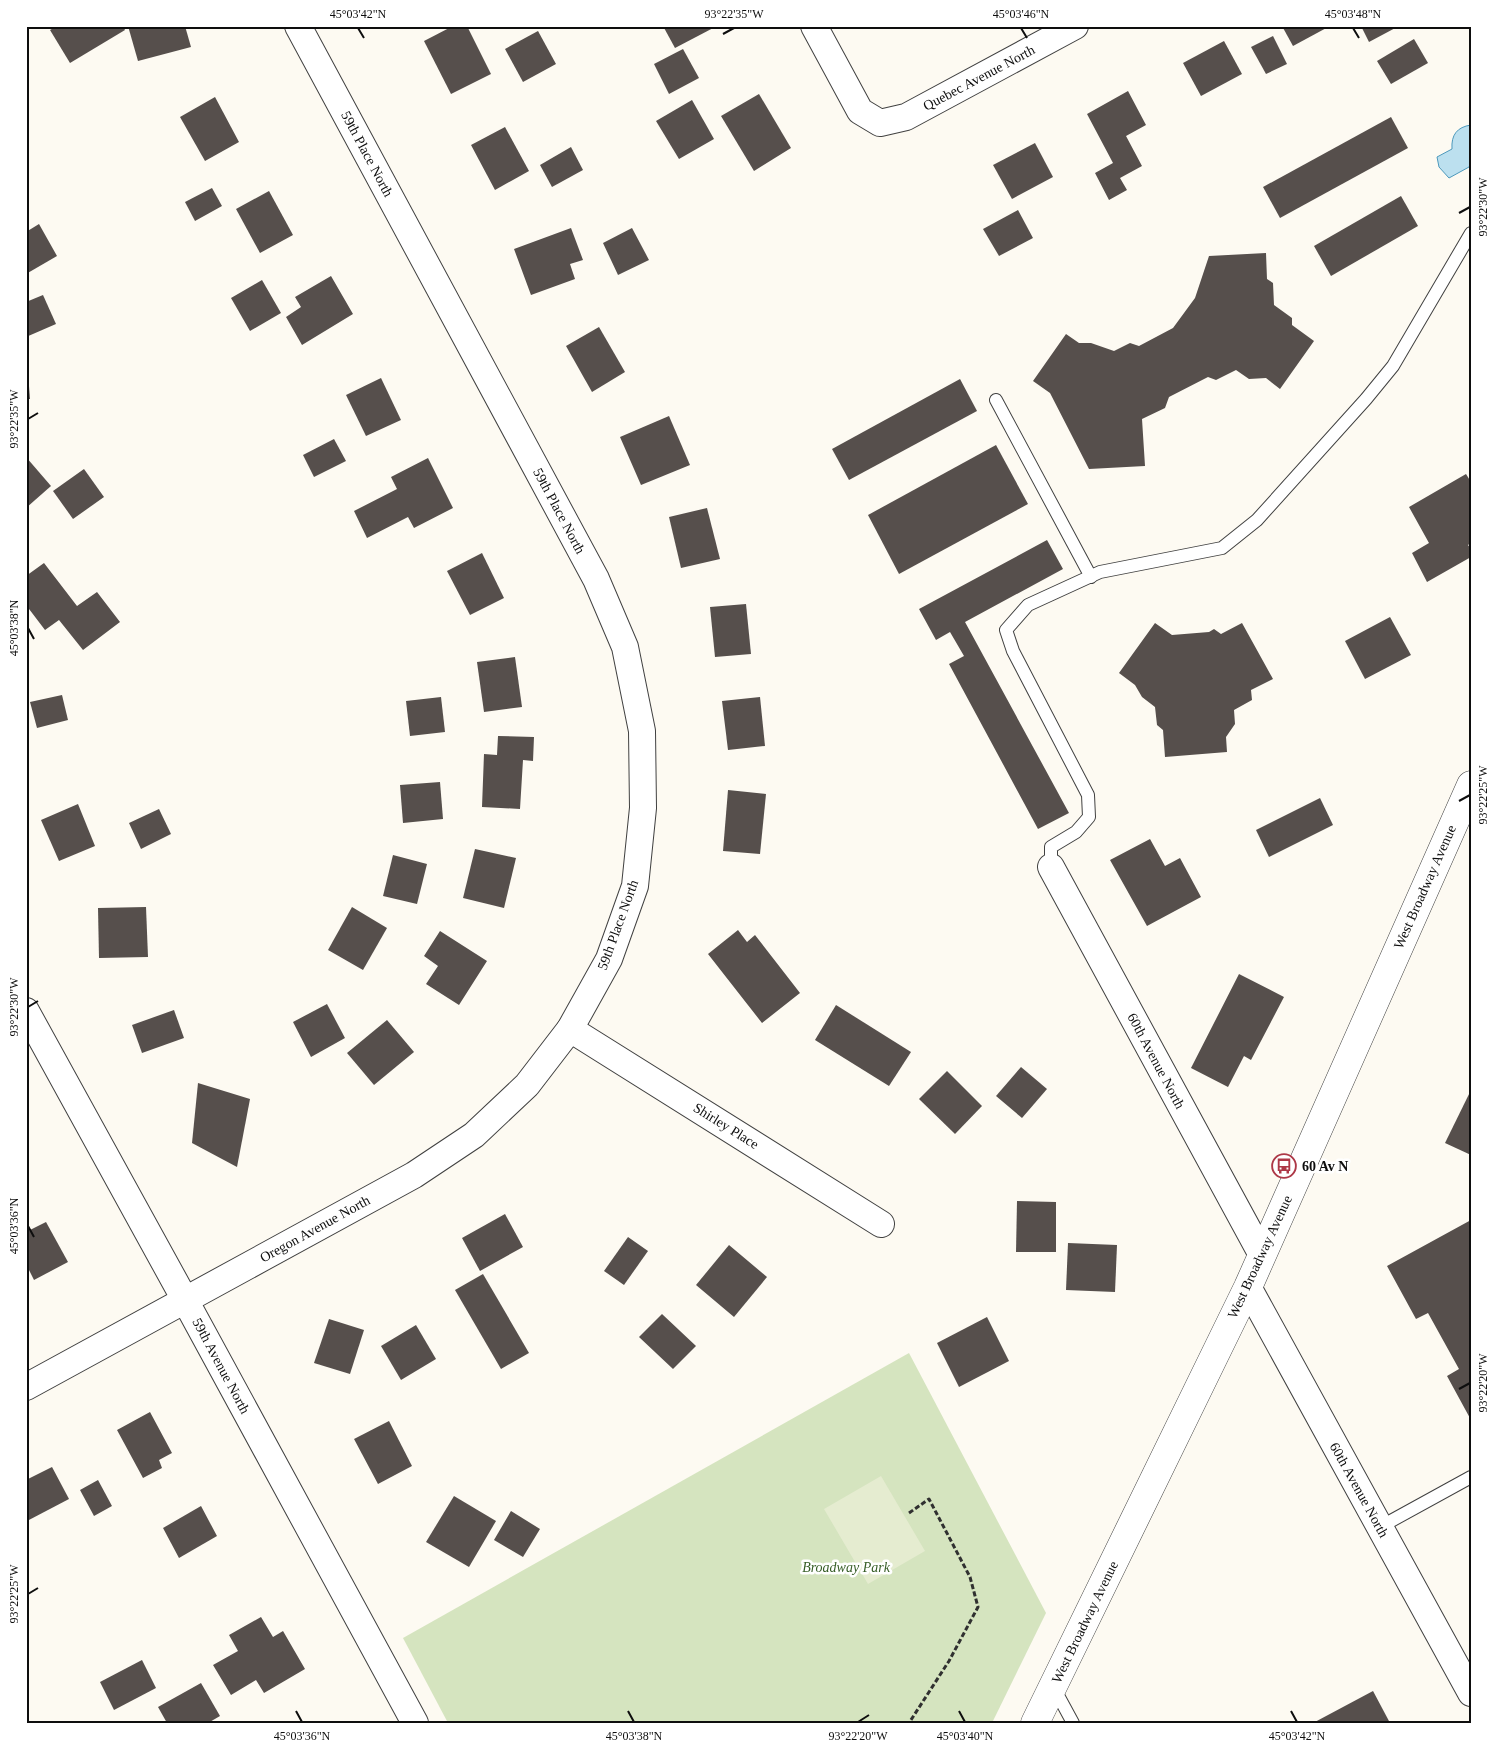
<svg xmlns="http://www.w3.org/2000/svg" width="1497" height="1749" font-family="'Times New Roman',serif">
	<rect width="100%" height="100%" fill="#fdfaf2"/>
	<path fill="#d5e4bf" d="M909,1353L1046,1613L992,1723H448L403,1638Z"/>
	<path fill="#e5ecd0" d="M881,1476L925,1551L868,1584L824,1509Z"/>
	<path fill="#bce0ef" stroke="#4d99bc" d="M1471,125V164L1469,167L1449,178L1439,167L1437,157L1452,149C1451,135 1457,127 1471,125Z"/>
	<g fill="#564f4c">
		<path d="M57,26H123L125,30L70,63L50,30Z"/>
		<path d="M128,26H185L191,47L138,61Z"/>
		<path d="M453,26H467L491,74L451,94L424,41Z"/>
		<path d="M663,26H717L675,48Z"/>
		<path d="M1282,26H1330L1293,46Z"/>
		<path d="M1361,26H1399L1369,42Z"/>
		<path d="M538,31L556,64L523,82L505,49Z"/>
		<path d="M1273,36L1287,64L1266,74L1251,47Z"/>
		<path d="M1414,39L1428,63L1391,84L1377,61Z"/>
		<path d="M1224,41L1242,74L1201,96L1183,63Z"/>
		<path d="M683,49L699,78L669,94L654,64Z"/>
		<path d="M1128,91L1146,125L1126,136L1142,166L1120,178L1127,190L1109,200L1095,173L1113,163L1087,114Z"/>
		<path d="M759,94L791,148L754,171L721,116Z"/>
		<path d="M215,97L239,142L205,161L180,117Z"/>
		<path d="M692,100L714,139L679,159L656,121Z"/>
		<path d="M1391,117L1408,148L1280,218L1263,187Z"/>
		<path d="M505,127L529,171L495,190L471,145Z"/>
		<path d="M1035,143L1053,177L1012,199L993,165Z"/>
		<path d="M571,147L583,170L552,187L540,165Z"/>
		<path d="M212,188L222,206L195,221L185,202Z"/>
		<path d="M269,191L293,235L260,253L236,209Z"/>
		<path d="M1401,196L1418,226L1331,276L1314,246Z"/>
		<path d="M1018,210L1033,238L999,256L983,229Z"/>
		<path d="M39,224L57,256L26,274V232Z"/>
		<path d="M571,228L583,260L570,264L575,279L531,295L514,249Z"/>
		<path d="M632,228L649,260L618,275L603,243Z"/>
		<path d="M1266,253L1267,279L1273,283L1274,305L1292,318V325L1314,341L1280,389L1266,378L1249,379L1236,370L1216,380L1208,377L1169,397L1165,408L1142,419L1145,466L1089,469L1050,393L1033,381L1066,334L1079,343H1091L1114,351L1130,343L1139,346L1173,328L1195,298L1209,256Z"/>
		<path d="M331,276L353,314L302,345L286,317L301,307L295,297Z"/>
		<path d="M262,280L281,313L250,331L231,298Z"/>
		<path d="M43,295L56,324L26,337V302Z"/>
		<path d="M599,327L625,372L592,392L566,346Z"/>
		<path d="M26,374H28L30,399H26Z"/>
		<path d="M381,378L401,420L366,436L346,395Z"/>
		<path d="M960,379L977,411L849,480L832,449Z"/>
		<path d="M669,416L690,465L641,485L620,437Z"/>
		<path d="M334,439L346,461L314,477L303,455Z"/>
		<path d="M996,445L1028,504L899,574L868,515Z"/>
		<path d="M26,457L51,486L26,508Z"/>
		<path d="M428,458L453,508L414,528L408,517L367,538L354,511L397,489L391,477Z"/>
		<path d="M84,469L104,497L73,519L53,491Z"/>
		<path d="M1466,474L1471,482V543L1468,545L1471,549V557L1427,582L1412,553L1429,543L1409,507Z"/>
		<path d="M707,508L720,559L681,568L669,517Z"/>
		<path d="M1047,540L1063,569L965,622L1069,813L1038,829L949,664L964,656L950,632L936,640L919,609Z"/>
		<path d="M482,553L504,598L470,615L447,571Z"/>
		<path d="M44,563L77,606L97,592L120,622L83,650L59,620L45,630L26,605V576Z"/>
		<path d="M746,604L751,654L715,657L710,607Z"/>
		<path d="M1390,617L1411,655L1365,679L1345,641Z"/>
		<path d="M1155,623L1172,635L1209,632L1214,629L1221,634L1242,623L1273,679L1251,690L1252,700L1234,710L1235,724L1226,737L1227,752L1165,757L1163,730L1157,725L1155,707L1142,697L1135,685L1119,673Z"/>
		<path d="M515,657L522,707L484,712L477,662Z"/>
		<path d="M62,695L68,720L37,728L30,702Z"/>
		<path d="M441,697L445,732L410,736L406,701Z"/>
		<path d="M760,697L765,746L728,750L722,701Z"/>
		<path d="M498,736L534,737L533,761L523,760L520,809L482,807L484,754L497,755Z"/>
		<path d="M440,782L443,819L403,823L400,785Z"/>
		<path d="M728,790L766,794L760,854L723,851Z"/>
		<path d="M1320,798L1333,825L1269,857L1256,830Z"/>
		<path d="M78,804L95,846L59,861L41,820Z"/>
		<path d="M159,809L171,834L141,849L129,823Z"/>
		<path d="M1150,839L1165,866L1180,858L1201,897L1147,926L1110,860Z"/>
		<path d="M475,849L516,858L504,908L463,898Z"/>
		<path d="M393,855L427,864L417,904L383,896Z"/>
		<path d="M146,907L148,957L99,958L98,908Z"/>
		<path d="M352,907L387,928L363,970L328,950Z"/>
		<path d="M738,930L747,942L755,935L800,993L762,1023L708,954Z"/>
		<path d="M440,931L487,961L459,1005L426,984L438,966L424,956Z"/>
		<path d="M1239,974L1284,997L1251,1060L1244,1056L1228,1087L1191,1068Z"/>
		<path d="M327,1004L345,1038L311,1057L293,1022Z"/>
		<path d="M836,1005L911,1052L889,1086L815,1040Z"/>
		<path d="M174,1010L184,1038L142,1053L132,1025Z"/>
		<path d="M387,1020L414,1052L374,1085L347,1053Z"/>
		<path d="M1021,1067L1047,1089L1022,1118L996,1096Z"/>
		<path d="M947,1071L982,1106L955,1134L919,1099Z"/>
		<path d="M198,1083L250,1099L237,1167L192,1143Z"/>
		<path d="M1471,1090V1155L1445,1143Z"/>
		<path d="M1017,1201L1056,1202V1252H1016Z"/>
		<path d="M505,1214L523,1247L480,1271L462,1238Z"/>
		<path d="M1471,1220V1420L1447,1376L1459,1369L1428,1313L1416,1319L1387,1266Z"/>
		<path d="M46,1222L68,1262L34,1280L26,1264V1232Z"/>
		<path d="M628,1237L648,1251L624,1285L604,1271Z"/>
		<path d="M1068,1243L1117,1245L1115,1292L1066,1290Z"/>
		<path d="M729,1245L767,1277L734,1317L696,1285Z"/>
		<path d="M483,1274L529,1353L501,1369L455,1290Z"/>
		<path d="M662,1314L696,1346L673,1369L639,1337Z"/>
		<path d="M987,1317L1009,1361L959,1387L937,1343Z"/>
		<path d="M329,1319L364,1330L350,1374L314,1363Z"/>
		<path d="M416,1325L436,1359L401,1380L381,1346Z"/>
		<path d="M150,1412L172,1453L159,1460L162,1468L143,1478L117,1430Z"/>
		<path d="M389,1421L412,1466L378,1484L354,1439Z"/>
		<path d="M52,1467L69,1499L27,1521L26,1480Z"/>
		<path d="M98,1480L112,1506L94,1516L80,1490Z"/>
		<path d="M454,1496L496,1521L469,1567L426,1542Z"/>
		<path d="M201,1506L217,1536L179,1558L163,1528Z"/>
		<path d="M511,1511L540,1529L523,1557L494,1540Z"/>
		<path d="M261,1617L273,1637L283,1631L305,1669L264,1693L256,1680L231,1695L213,1665L238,1651L229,1635Z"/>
		<path d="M142,1660L156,1688L114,1710L100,1682Z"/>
		<path d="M201,1683L220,1716L208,1723H167L158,1707Z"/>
		<path d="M1373,1691L1390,1723H1313Z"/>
	</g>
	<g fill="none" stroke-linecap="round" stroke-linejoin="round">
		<g stroke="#414141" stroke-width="14">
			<g id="service">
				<path d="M996,400L1091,577"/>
				<path d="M1051,867V847L1076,832L1089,817L1088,795L1013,651L1006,630L1028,605L1100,572L1222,548L1257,520L1366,399L1393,366L1471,233"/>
				<path d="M1380,1527L1471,1477"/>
				<path d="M1054,1688L1073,1723"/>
			</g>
		</g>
		<g stroke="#414141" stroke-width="28">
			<g id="minor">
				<path d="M814,26L860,111L880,123L906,117L1075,26"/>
				<path d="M1051,867L1262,1255"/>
				<path d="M26,1011L185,1300L415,1723"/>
				<path d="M570,1029L881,1224"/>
				<path d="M1248,1287L1471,1693"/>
				<path d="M26,1387L414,1175L474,1135L527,1085L570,1029L609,959L635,886L643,808L642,731L625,647L596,579L298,26"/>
			</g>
		</g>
		<g stroke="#414141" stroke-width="29">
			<path id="tertiary" d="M1035,1723L1248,1287L1471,785"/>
		</g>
		<path stroke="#303030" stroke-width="3" stroke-dasharray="5 2.5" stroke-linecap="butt" d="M909,1513L929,1499L970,1577L978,1607L949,1661L909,1723"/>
		<use href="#service" stroke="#fff" stroke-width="12"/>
		<use href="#minor" stroke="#fff" stroke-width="26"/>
		<use href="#tertiary" stroke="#fff" stroke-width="28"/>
	</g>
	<path fill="none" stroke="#0e0e0e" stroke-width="2" d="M358,28L364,38M1021,28L1027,38M1353,28L1359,38M723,34L734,28M1459,213L1470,207M28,419L38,413M28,628L34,639M1459,801L1470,795M28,1007L38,1001M28,1226L34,1237M1459,1389L1470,1383M28,1594L38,1588M296,1711L302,1722M628,1711L634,1722M959,1711L965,1722M1291,1711L1297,1722M858,1722L869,1715"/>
	<defs>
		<g id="bus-ring" transform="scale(1.25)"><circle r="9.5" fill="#fff" stroke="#ad3847" stroke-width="1.5"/><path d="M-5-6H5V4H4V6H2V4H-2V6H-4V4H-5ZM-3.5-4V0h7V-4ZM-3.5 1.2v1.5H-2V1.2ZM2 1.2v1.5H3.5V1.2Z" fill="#ad3847"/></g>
	</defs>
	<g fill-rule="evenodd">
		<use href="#bus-ring" x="1284" y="1166"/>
	</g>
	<g text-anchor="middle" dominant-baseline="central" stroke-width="5" stroke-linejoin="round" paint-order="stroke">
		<g font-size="14" fill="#0e0e0e" stroke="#fff">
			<text transform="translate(979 78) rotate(-28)">Quebec Avenue North</text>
			<text transform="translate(367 154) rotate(62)">59th Place North</text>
			<text transform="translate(559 511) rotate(62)">59th Place North</text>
			<text transform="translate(1425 887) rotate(-66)">West Broadway Avenue</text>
			<text transform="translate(618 925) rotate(-70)">59th Place North</text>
			<text transform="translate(1156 1061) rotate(62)">60th Avenue North</text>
			<text transform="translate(726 1126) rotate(32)">Shirley Place</text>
			<text transform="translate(315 1229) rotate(-29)">Oregon Avenue North</text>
			<text transform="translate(1260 1257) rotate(-65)">West Broadway Avenue</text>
			<text transform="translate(221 1366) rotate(62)">59th Avenue North</text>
			<text transform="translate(1359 1490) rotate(61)">60th Avenue North</text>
			<text transform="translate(1085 1622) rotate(-64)">West Broadway Avenue</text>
		</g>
		<g font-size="14" font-weight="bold" fill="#0e0e0e" stroke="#fff" text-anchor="start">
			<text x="1302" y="1166">60 Av N</text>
		</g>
		<g font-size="14" font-style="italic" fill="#375e27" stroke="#fff">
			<text x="846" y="1567">Broadway Park</text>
		</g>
	</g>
	<rect width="1497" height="1749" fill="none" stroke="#ffffff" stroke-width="55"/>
	<rect x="28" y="28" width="1442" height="1694" fill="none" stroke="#0e0e0e" stroke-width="2"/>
	<g font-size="12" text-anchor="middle" fill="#0e0e0e">
		<text x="358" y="18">45°03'42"N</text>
		<text x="734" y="18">93°22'35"W</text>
		<text x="1021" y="18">45°03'46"N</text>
		<text x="1353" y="18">45°03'48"N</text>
		<text transform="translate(1483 207) rotate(-90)" y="4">93°22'30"W</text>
		<text transform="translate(14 419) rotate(-90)" y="4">93°22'35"W</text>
		<text transform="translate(14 628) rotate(-90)" y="4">45°03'38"N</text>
		<text transform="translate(1483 795) rotate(-90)" y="4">93°22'25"W</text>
		<text transform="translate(14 1007) rotate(-90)" y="4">93°22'30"W</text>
		<text transform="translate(14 1226) rotate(-90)" y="4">45°03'36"N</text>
		<text transform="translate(1483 1383) rotate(-90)" y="4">93°22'20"W</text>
		<text transform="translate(14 1594) rotate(-90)" y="4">93°22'25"W</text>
		<text x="302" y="1740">45°03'36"N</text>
		<text x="634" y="1740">45°03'38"N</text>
		<text x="858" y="1740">93°22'20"W</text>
		<text x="965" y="1740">45°03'40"N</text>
		<text x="1297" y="1740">45°03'42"N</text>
	</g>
</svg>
